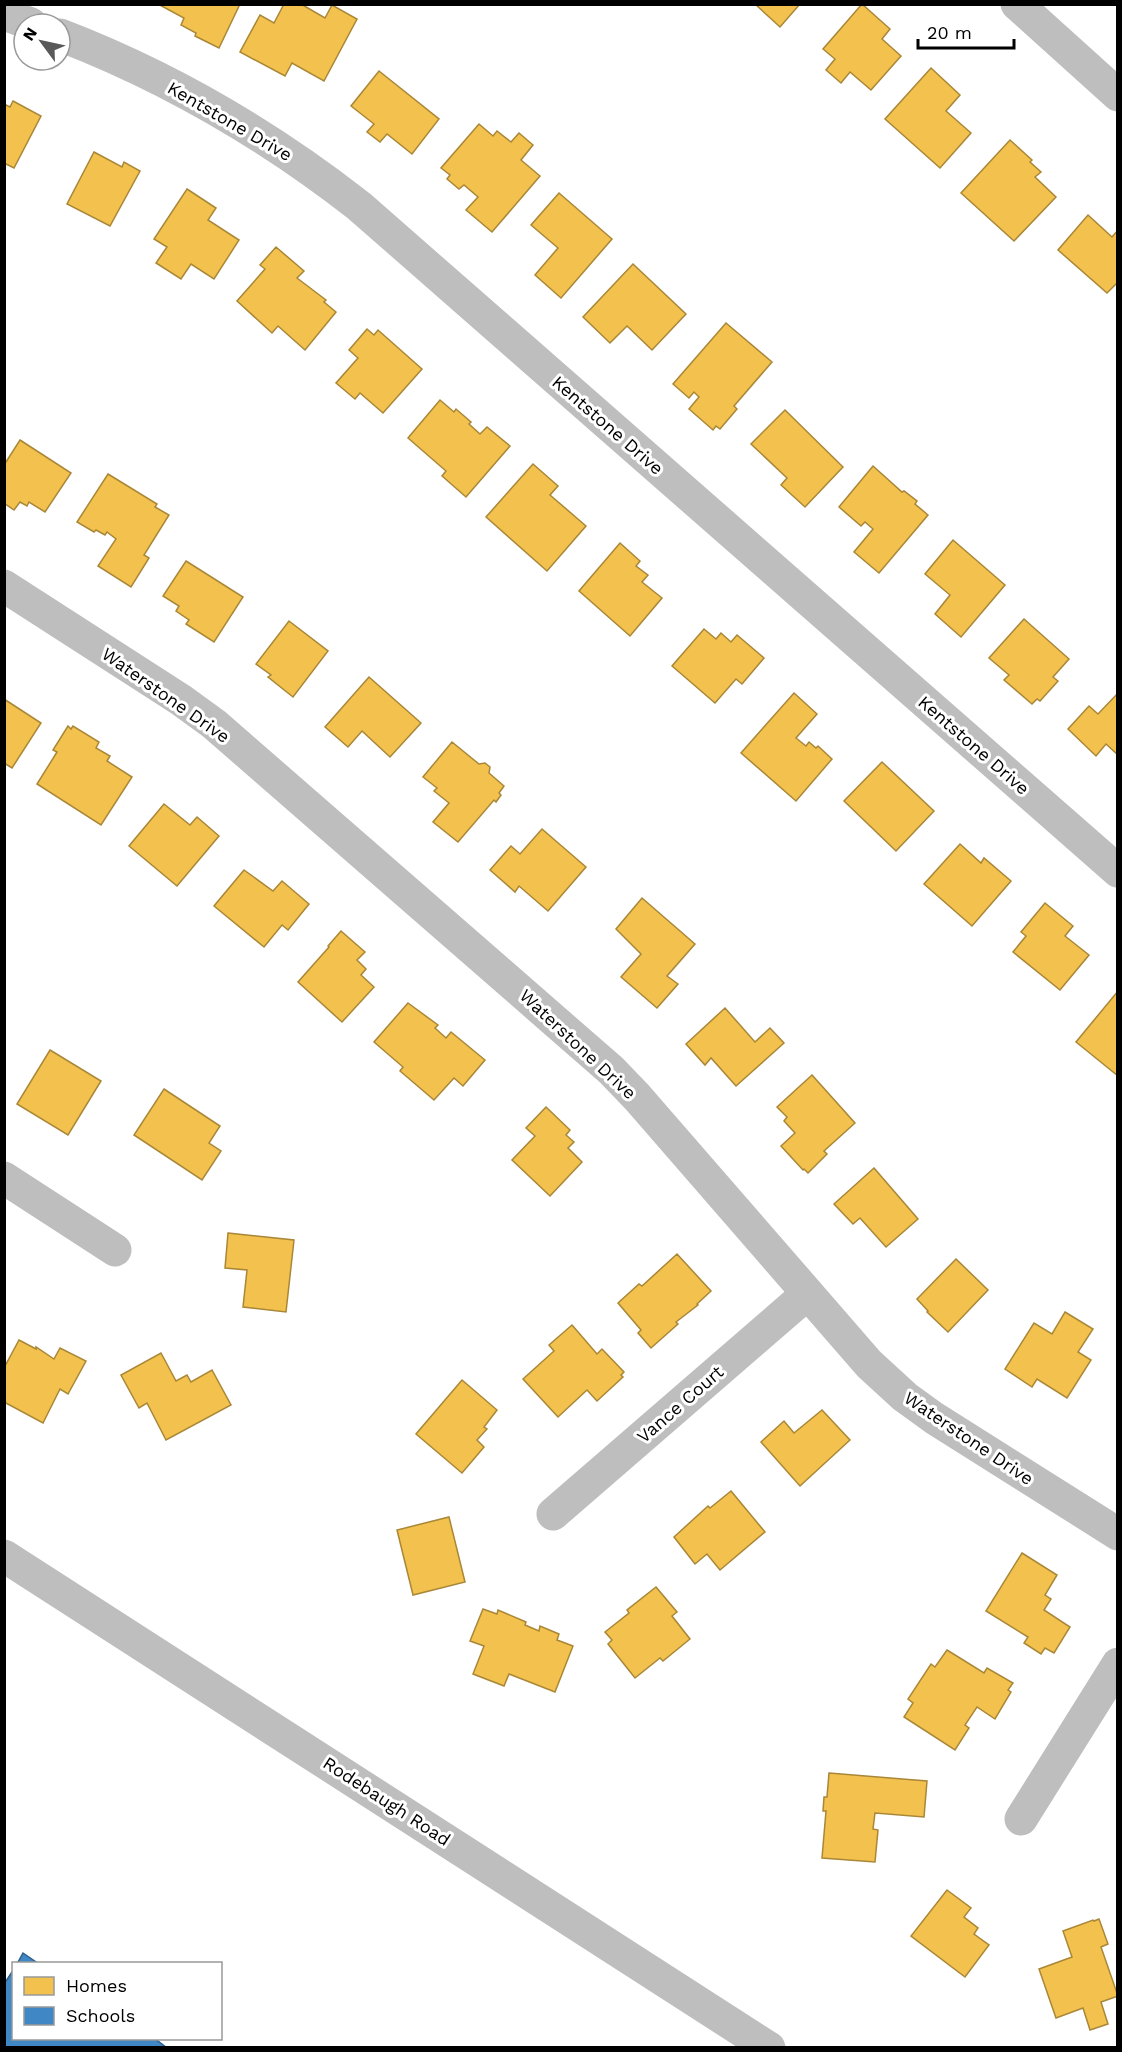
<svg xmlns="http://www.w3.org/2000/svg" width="1122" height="2052" font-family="'Work Sans',sans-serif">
	<rect width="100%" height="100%" fill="#fff"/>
	<g fill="#f2c14e" stroke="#a98737" stroke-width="1.5">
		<path d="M158,4H240L219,48L195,36L196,33L181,25L184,18Z"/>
		<path d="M284,4H301L325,18L332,5L357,19L324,81L292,63L285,76L240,52L260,15L274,23Z"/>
		<path d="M755,4H800L780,27Z"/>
		<path d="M862,4L890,29L882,39L901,56L871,90L850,72L841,83L826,70L835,59L823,49Z"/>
		<path d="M931,68L960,95L946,111L971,133L940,168L885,119Z"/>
		<path d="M379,71L439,119L412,154L387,134L380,142L367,132L374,124L351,106Z"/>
		<path d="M13,101L41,116L14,168L4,163V104L10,107Z"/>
		<path d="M479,124L493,136L497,131L511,142L519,133L533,145L521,160L540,176L492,232L466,210L478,197L464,185L459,189L447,179L450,175L441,168Z"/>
		<path d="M1010,140L1032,160L1030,162L1041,172L1035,177L1056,197L1014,241L961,193Z"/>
		<path d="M94,152L122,167L124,162L140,171L110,226L67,204Z"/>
		<path d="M187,189L216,208L208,220L239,240L214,279L191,264L181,279L156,263L167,247L154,239Z"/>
		<path d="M559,193L612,239L561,298L535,275L558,248L531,225Z"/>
		<path d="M1088,215L1112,237L1118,230V282L1107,293L1058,250Z"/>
		<path d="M276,247L304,271L297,278L326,300L324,302L336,312L305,350L278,326L272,333L237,301L265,269L260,265Z"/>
		<path d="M633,264L686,314L652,350L627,326L610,343L583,317Z"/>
		<path d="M726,323L772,362L734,406L737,409L720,429L716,426L713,430L689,409L699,397L694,392L689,398L673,384Z"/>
		<path d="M367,329L374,335L378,330L422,369L383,413L360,393L355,399L336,383L358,358L349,350Z"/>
		<path d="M440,400L454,412L456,409L471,422L469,424L480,434L487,427L510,446L466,497L442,476L446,471L408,438Z"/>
		<path d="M785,410L843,467L805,507L781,485L787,478L751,444Z"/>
		<path d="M20,440L71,473L45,512L29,502L27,506L20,502L14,510L4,503V465Z"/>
		<path d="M533,464L558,486L550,495L586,526L547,571L486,517Z"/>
		<path d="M873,466L902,492L904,491L917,501L915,504L928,515L879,573L854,552L873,529L865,522L861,526L839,507Z"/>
		<path d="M108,474L157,504L155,507L169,515L144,555L149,558L131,587L98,566L116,539L107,532L105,535L96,530L94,532L77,522Z"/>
		<path d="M953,540L1005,585L961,637L935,614L950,595L925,574Z"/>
		<path d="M620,543L640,561L636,566L648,575L642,582L662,598L630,636L579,591Z"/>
		<path d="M186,561L243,597L214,642L186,624L189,620L176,611L179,606L163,596Z"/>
		<path d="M1024,619L1069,659L1053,677L1058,681L1040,701L1037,699L1032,704L1004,680L1009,675L989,658Z"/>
		<path d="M289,621L328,651L293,697L268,677L271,675L256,664Z"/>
		<path d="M704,629L716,639L721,633L731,642L737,635L764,658L742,684L736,679L715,703L672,666Z"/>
		<path d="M369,677L421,723L390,757L362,731L348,747L325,727Z"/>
		<path d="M794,693L817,714L796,738L806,746L809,742L816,748L818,746L832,759L796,801L741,753Z"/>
		<path d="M1118,693V755L1106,744L1096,756L1068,729L1089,706L1098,714Z"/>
		<path d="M4,699L41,723L12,768L4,763Z"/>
		<path d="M68,726L71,729L73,726L99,742L96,748L110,756L107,761L132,777L101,825L37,784L57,752L53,750Z"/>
		<path d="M452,742L479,764L485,763L490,767L489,773L504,786L499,793L501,795L496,802L494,800L458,842L433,822L449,803L434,791L437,788L423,777Z"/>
		<path d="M882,762L934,811L896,851L844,801Z"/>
		<path d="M164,804L190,825L197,817L219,836L177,886L129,846Z"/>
		<path d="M542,829L586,867L548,911L519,886L515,892L490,870L511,846L520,854Z"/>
		<path d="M960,844L981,863L984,858L1011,881L972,926L924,884Z"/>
		<path d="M244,870L273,891L282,881L309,904L288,930L282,925L264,947L214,906Z"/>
		<path d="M642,898L695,944L667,976L678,984L657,1008L621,977L641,954L616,929Z"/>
		<path d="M1045,903L1073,926L1065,936L1089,955L1060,990L1013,952L1026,936L1021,932Z"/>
		<path d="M341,931L365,952L357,960L366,969L361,975L374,987L342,1022L298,982L329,947L328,946Z"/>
		<path d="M1118,991V1076L1076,1042Z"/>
		<path d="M408,1003L438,1025L435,1028L446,1038L451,1032L485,1060L463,1086L454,1078L434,1100L400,1071L403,1067L374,1042Z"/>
		<path d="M725,1008L755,1042L770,1028L784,1043L736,1086L711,1058L705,1065L686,1044Z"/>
		<path d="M50,1050L101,1081L68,1135L17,1104Z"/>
		<path d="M812,1075L855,1123L824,1151L827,1154L808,1173L804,1169L803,1170L781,1146L795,1133L784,1121L787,1117L777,1107Z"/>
		<path d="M164,1089L220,1126L209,1143L221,1151L202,1180L134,1135Z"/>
		<path d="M546,1107L570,1130L566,1135L574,1142L568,1148L582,1162L550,1196L512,1160L535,1136L526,1128Z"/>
		<path d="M874,1168L918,1219L886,1247L860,1218L853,1224L834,1204Z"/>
		<path d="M228,1233L294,1240L286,1312L243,1307L247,1270L225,1268Z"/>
		<path d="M677,1254L711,1291L697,1304L698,1305L676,1322L678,1324L651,1348L638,1333L641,1330L618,1303L639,1284L642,1286Z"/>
		<path d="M956,1259L988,1290L948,1332L927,1312L928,1311L917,1299Z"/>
		<path d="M1065,1312L1093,1329L1078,1352L1091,1360L1067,1398L1037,1379L1032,1387L1005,1369L1034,1323L1052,1334Z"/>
		<path d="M572,1325L597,1354L602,1349L624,1372L621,1375L623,1377L597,1401L587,1390L558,1417L523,1379L554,1351L549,1345Z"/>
		<path d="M19,1340L36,1349V1347L54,1359L60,1348L86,1361L68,1394L60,1389L43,1423L4,1402V1368Z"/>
		<path d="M161,1353L176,1381L187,1375L191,1382L212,1370L231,1405L166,1440L147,1403L139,1408L121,1375Z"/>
		<path d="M462,1380L497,1410L484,1427L487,1429L477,1440L484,1447L462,1473L416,1434Z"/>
		<path d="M822,1410L850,1440L800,1486L761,1442L784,1421L794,1433Z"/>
		<path d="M731,1491L765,1532L720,1570L707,1554L695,1564L674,1537L708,1506L710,1508Z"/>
		<path d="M449,1517L465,1582L413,1595L397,1530Z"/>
		<path d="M1022,1553L1057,1575L1045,1595L1051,1599L1044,1610L1070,1627L1054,1653L1045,1648L1041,1654L1024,1643L1028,1637L986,1611Z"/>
		<path d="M656,1587L677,1612L672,1616L690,1639L663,1661L660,1658L635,1678L608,1644L612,1640L605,1632L629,1613L627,1610Z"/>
		<path d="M483,1609L497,1614L498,1610L526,1622L525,1625L539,1631L540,1626L559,1634L557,1640L573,1646L555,1692L509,1674L504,1686L473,1674L484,1646L470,1641Z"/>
		<path d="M947,1650L984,1673L987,1668L1013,1683L1008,1690L1011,1692L995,1719L977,1707L965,1725L969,1728L955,1750L904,1717L913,1703L908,1699L931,1664L935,1667Z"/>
		<path d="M829,1773L927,1781L924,1817L875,1813L873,1829L878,1830L875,1862L822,1858L826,1811H823L824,1797H827Z"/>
		<path d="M947,1890L971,1908L964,1917L978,1928L974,1934L989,1945L965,1977L911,1936Z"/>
		<path d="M1099,1919L1108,1944L1101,1947L1118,1996L1101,2002L1108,2024L1090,2030L1083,2008L1056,2018L1039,1969L1072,1957L1063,1931L1093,1920L1094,1921Z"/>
	</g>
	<g fill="#3f88c5" stroke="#2c5f8a" stroke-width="1.5">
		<path d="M23,1953L39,1964H17Z"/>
		<path d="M14,1969V2038H154L167,2048H4V1984Z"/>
	</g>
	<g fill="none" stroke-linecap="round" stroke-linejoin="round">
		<g stroke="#bebebe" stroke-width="33">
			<path d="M1017,4L1118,95"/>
			<path d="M4,14L31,24"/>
			<path d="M60,35C167,76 268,135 359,206L1118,871"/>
			<path d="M4,586L181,700L214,724L611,1070L637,1097L869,1364L905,1397L934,1418L1118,1534"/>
			<path d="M4,1178L115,1250"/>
			<path d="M553,1514L807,1294"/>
			<path d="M1021,1819L1118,1664"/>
		</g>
		<path stroke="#bebebe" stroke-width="33" d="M4,1556L769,2048"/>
	</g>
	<g text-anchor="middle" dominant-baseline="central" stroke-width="6" stroke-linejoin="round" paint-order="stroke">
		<g font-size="18" fill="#000" stroke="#fff">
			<text transform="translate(230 121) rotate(30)">Kentstone Drive</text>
			<text transform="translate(608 425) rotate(41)">Kentstone Drive</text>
			<text transform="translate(166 695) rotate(35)">Waterstone Drive</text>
			<text transform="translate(974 745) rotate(41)">Kentstone Drive</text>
			<text transform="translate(578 1044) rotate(43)">Waterstone Drive</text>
			<text transform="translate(680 1404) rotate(-41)">Vance Court</text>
			<text transform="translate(969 1438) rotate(34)">Waterstone Drive</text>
			<text transform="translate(387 1801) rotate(33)">Rodebaugh Road</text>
		</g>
	</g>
	<rect width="1122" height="2052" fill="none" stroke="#000000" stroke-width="12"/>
	<rect x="12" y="1962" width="210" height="78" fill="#ffffff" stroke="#999999" stroke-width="1.5"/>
	<rect x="24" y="1977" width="30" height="18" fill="#f2c14e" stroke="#999999" stroke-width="1.5"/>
	<text x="66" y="1992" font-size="18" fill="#000000">Homes</text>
	<rect x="24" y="2007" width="30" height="18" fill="#3f88c5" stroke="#999999" stroke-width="1.5"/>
	<text x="66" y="2022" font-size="18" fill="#000000">Schools</text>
	<g transform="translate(42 42) rotate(303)"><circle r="28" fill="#ffffff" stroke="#999999" stroke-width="1.5"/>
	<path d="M0-4.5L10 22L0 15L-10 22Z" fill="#595959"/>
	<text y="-9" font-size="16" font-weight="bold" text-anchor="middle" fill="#000000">N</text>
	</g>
	<path d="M918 39v9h96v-9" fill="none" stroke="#000000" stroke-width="3"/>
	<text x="927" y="39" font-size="18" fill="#000000" stroke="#ffffff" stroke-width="4.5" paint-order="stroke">20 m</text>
</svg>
